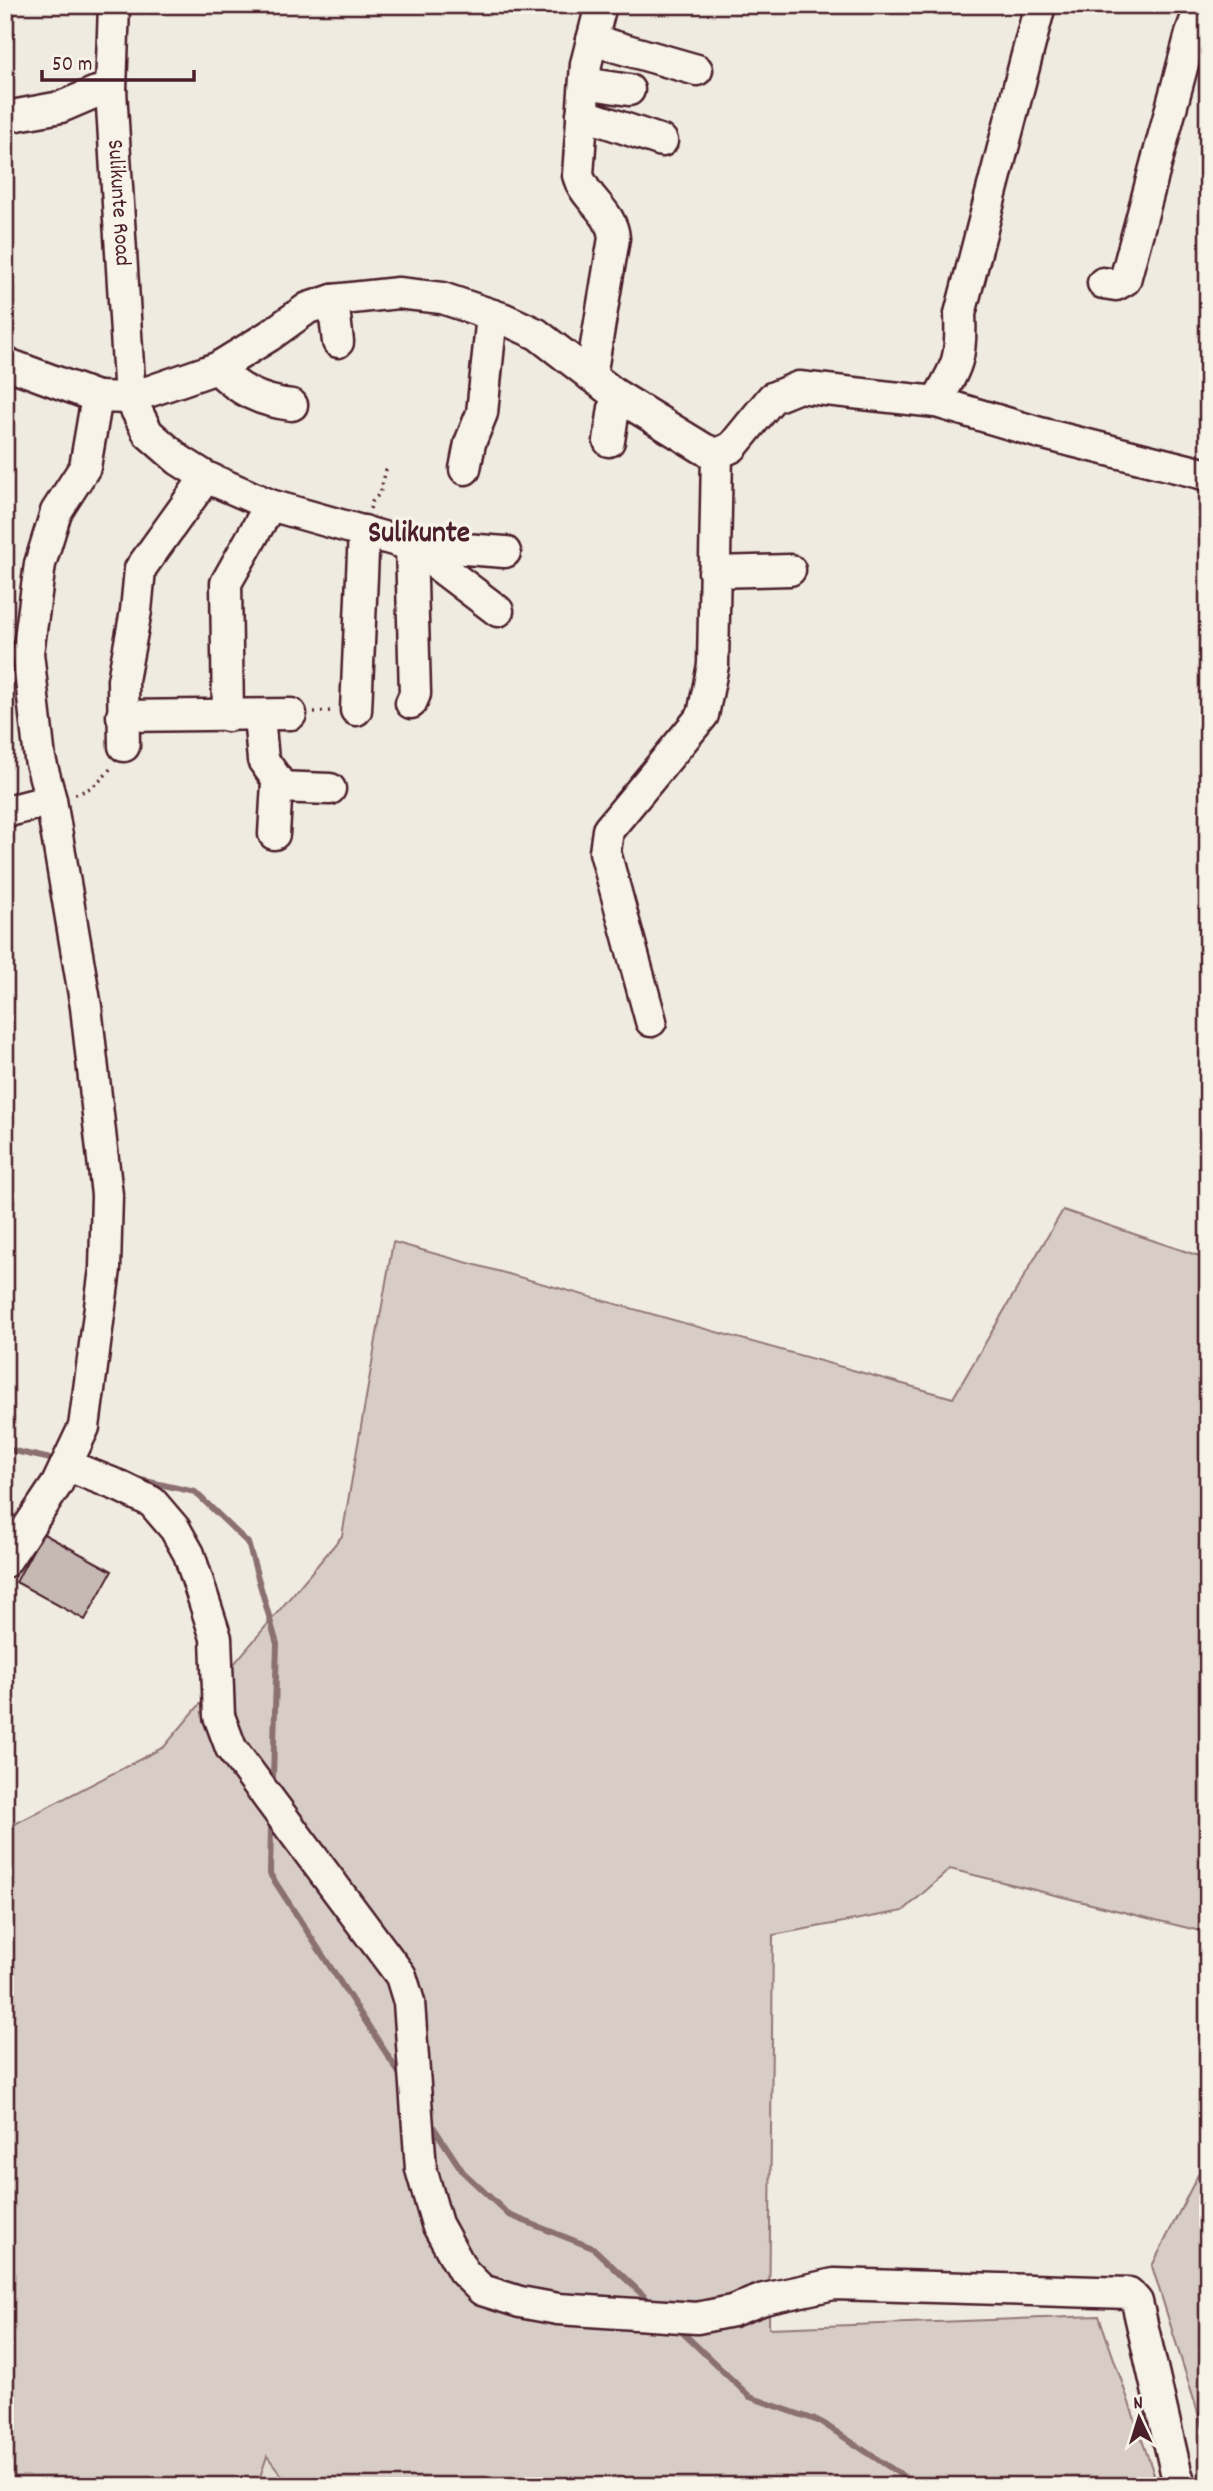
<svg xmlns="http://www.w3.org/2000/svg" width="1213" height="2491" font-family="Dekko,sans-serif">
	<rect width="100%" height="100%" fill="#f0ebe0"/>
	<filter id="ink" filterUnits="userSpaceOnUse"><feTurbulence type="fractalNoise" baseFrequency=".0143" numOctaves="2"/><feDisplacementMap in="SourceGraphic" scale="14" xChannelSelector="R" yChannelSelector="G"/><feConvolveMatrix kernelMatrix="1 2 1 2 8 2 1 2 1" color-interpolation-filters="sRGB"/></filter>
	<g filter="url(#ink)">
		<path fill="#e3dcd2" d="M267,2455L290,2486H257Z"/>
		<g fill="#d8cdc6" stroke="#917678" stroke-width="2">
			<path d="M1063,1210L1208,1259V1933L950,1869L903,1911L773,1935L769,2328L1099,2316L1158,2486H290L267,2456L257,2486H5V1829L164,1747L342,1536L393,1242L953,1398Z"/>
			<path d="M1208,2155V2445L1152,2266Z"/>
		</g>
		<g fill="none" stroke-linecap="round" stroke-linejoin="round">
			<g stroke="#8b6f72" stroke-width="6">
				<path d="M5,1449L60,1461"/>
				<path d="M132,1478L195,1492L248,1543L277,1644L273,1777"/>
				<path d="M271,1828L270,1874L401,2076"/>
				<path d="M434,2128L463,2172L509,2215L593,2248L646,2298"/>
				<path d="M683,2333L750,2397L821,2422L918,2486"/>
			</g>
		</g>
		<path fill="#c6b8b3" stroke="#4a1f2b" stroke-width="2" d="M42,1533L112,1571L85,1620L16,1582Z"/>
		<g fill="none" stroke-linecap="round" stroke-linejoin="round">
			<g stroke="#4a1f2b" stroke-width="35">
				<g id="minor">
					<path id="s1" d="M114,5L111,90L130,398L148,433L179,460L206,477L270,505L411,545L498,611"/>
					<path d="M592,40L697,70"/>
					<path d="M585,83L629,90"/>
					<path d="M582,114L662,141"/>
					<path d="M17,115L61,107L96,92L111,90"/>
					<path d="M1103,283L1116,285L1125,280L1192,30L1201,5"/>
					<path d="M333,300L338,342"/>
					<path d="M5,363L97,397"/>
					<path d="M217,368C239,391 260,401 292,405"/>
					<path d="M591,376L614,238C612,211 585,200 578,175L586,64L601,5"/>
					<path d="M936,402C958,365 962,358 960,314L1040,5"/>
					<path d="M609,441L616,395"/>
					<path d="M465,469L470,443L482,413L492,315"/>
					<path d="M714,572L790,570"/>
					<path d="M411,703L415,694L411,545L505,552"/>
					<path d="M356,710L364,531"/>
					<path d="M122,716L291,714"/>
					<path d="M228,716L226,583L270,505"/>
					<path d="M259,716L263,760L276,778L277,783L274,834"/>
					<path d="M124,746L123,680L136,611L140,569L206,477"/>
					<path d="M277,787L330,789"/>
					<path d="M5,812L51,800"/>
					<path d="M651,1021L605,852L608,830L703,715L713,665L717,454"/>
					<path d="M66,1465L119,1486L152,1502L175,1529L189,1554L216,1638L219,1716L231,1748L401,1976L409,2002L421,2169L437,2224L463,2271L482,2290L520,2302L558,2309L697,2318L732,2311L764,2299L834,2284L1129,2293L1137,2302L1176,2472L1181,2486"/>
					<path d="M5,1562L57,1484L84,1427L105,1269L107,1195L86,1007L51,800L40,759L28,653L40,564L56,512L85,467L97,397L130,398L217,368L269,336L308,308L333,300L398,293L442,298L502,318L537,334L616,395L704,449L717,454L732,447L772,398L799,387L936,402L1040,433L1208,475"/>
				</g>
			</g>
			<g stroke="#4a1f2b" stroke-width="3.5" stroke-dasharray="2 5" stroke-linecap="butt">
				<path d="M370,509L372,502L380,493L387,466"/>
				<path d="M314,712L331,711"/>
				<path d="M75,794C91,790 103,780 112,766"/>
			</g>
			<use href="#minor" stroke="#f7f3e8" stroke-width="30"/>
		</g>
	</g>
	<g text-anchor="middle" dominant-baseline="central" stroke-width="7" stroke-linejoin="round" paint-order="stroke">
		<g font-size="23" fill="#4a1f2b" stroke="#f7f3e8">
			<text stroke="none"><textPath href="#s1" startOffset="198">Sulikunte Road</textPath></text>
		</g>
		<g font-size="30" font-weight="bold" fill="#4a1f2b" stroke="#f7f3e8">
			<text x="419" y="535">Sulikunte</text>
		</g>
	</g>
	<rect width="1213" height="2491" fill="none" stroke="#f7f3e8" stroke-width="28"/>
	<rect x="14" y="14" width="1185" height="2463" fill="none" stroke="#4a1f2b" stroke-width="2.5" filter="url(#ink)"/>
	<g transform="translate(1139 2418) rotate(356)" stroke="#f7f3e8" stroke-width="5" paint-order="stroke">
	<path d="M0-5L12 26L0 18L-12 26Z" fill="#4a1f2b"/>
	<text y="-10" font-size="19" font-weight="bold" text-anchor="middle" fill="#4a1f2b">N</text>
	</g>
	<path d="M42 70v10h152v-10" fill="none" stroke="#4a1f2b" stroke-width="3.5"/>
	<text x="52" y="70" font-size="21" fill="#4a1f2b" stroke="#f7f3e8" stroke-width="5" paint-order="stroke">50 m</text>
</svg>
